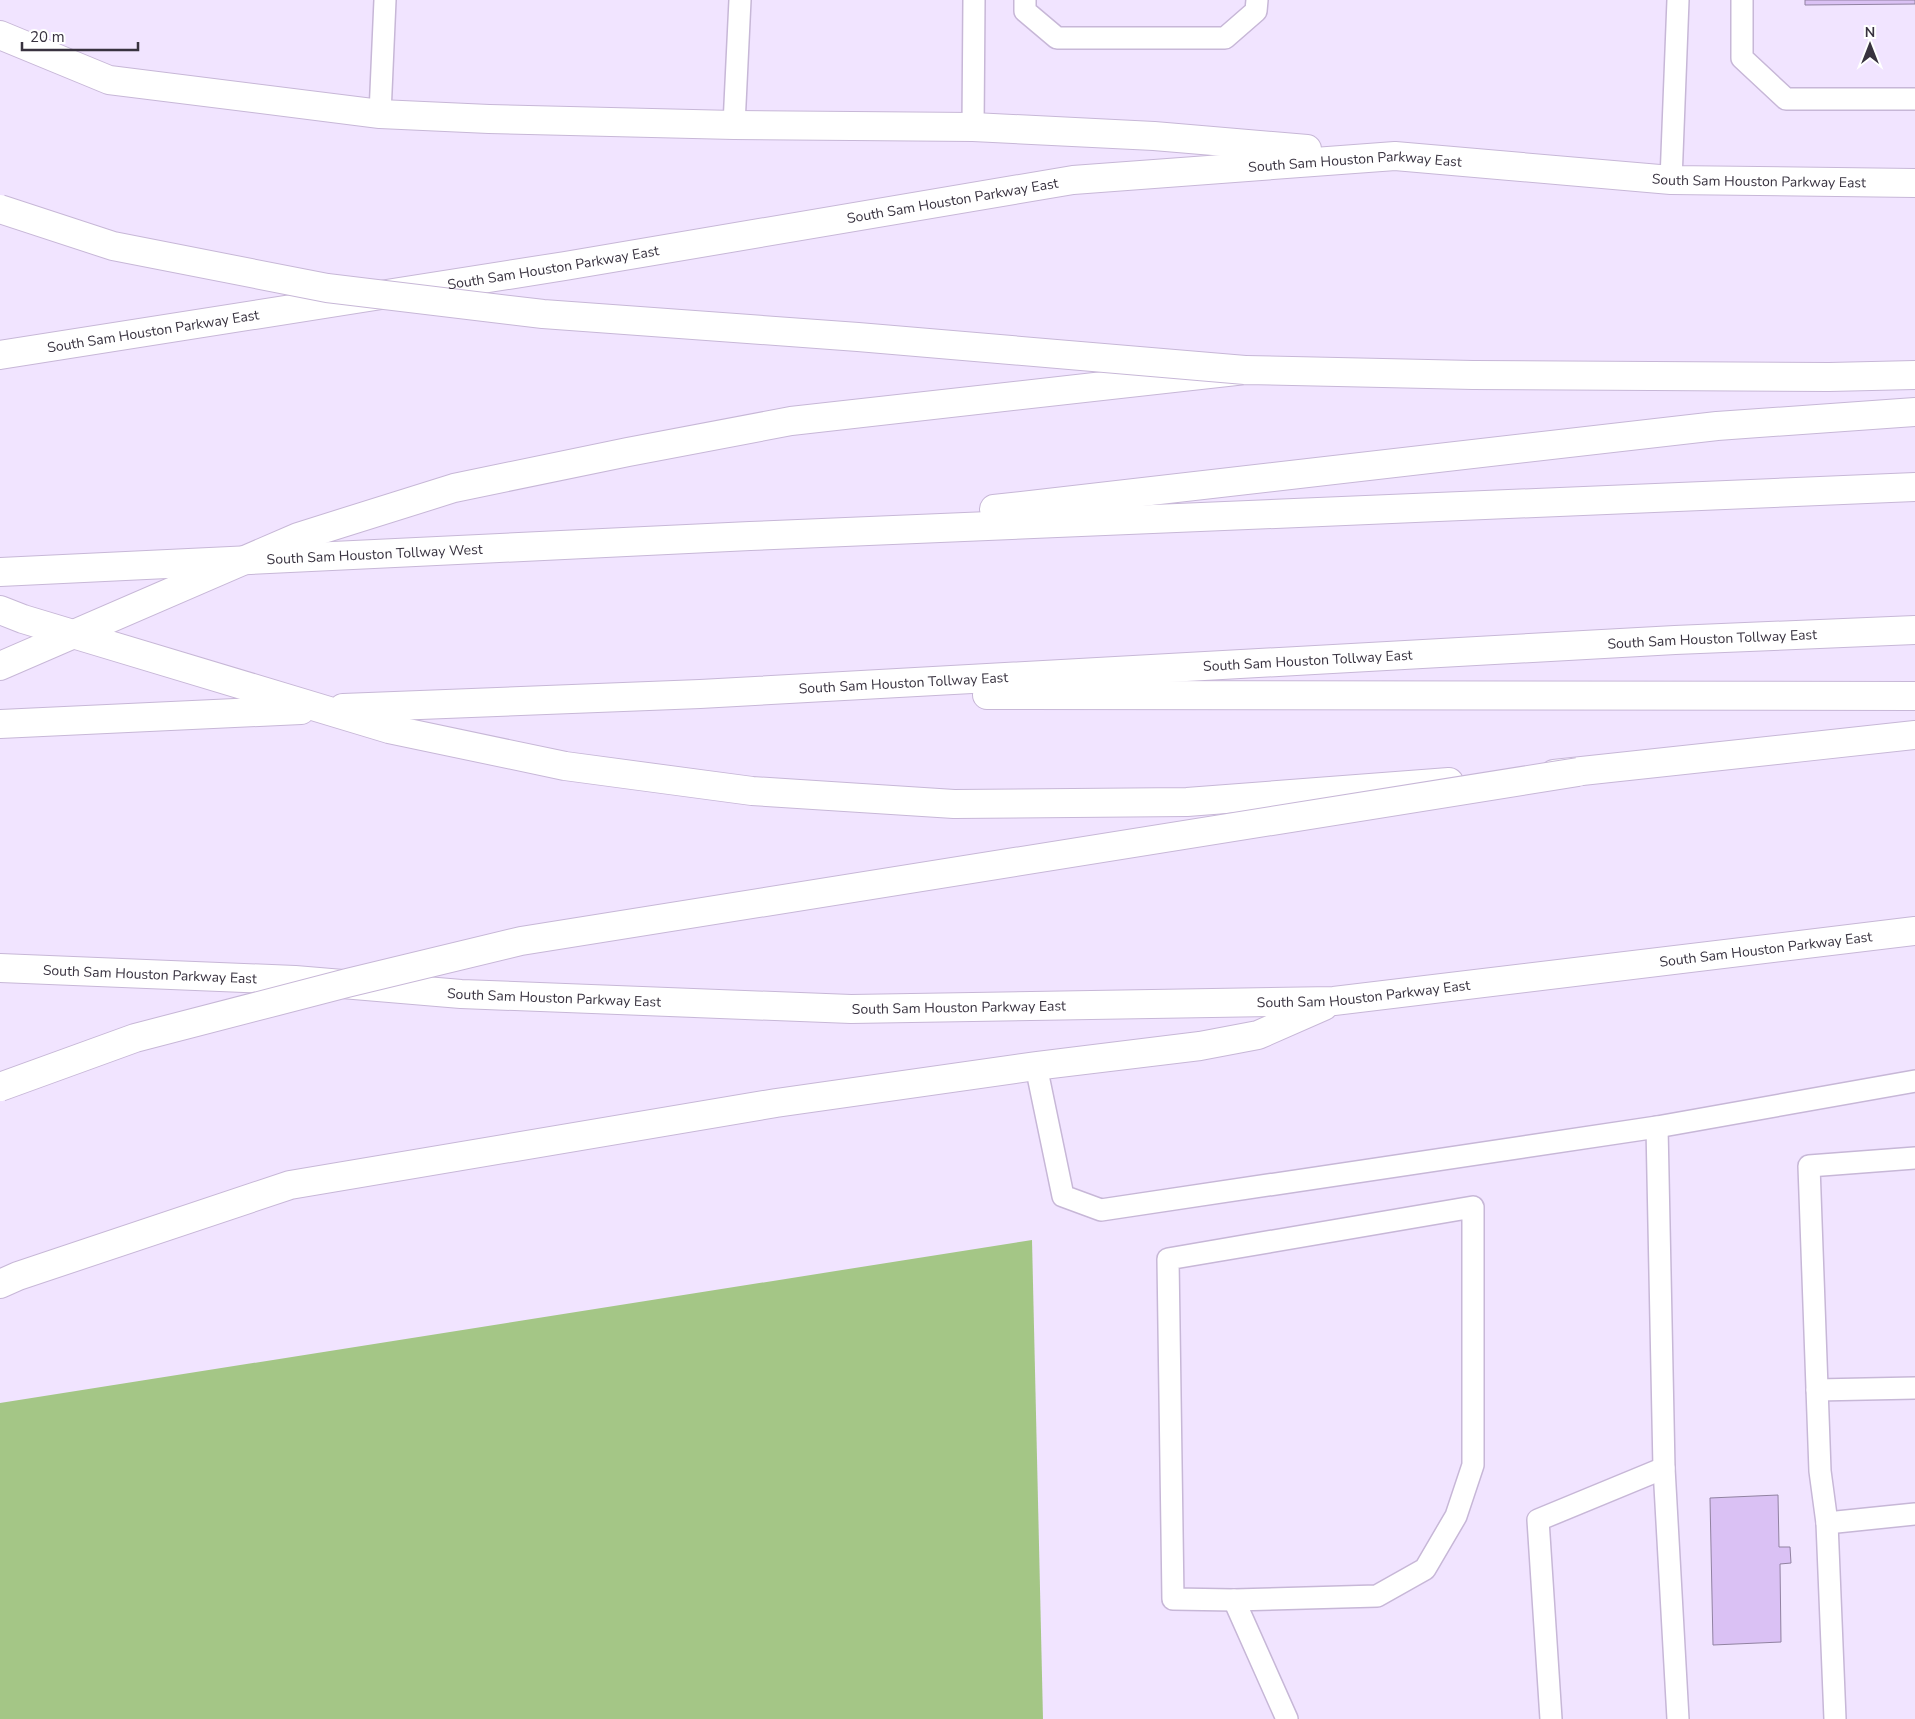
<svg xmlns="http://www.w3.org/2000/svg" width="1915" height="1719" font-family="'Nunito Sans',sans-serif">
	<rect width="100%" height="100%" fill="#f1e4ff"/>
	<path fill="#a4c686" d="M1032,1240L1043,1719H0V1403Z"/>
	<g fill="#dac1f4" stroke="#9182a1">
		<path d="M1805,0H1915V4L1805,5Z"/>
		<path d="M1778,1495L1779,1547H1790L1791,1563L1780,1564L1781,1642L1713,1645L1710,1498Z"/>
	</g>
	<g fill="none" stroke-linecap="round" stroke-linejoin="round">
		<g stroke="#c7b7d7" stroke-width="24">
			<g id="lane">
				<path d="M1025,0V11L1057,38H1225L1256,11L1257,0"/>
				<path d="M1742,0V58L1786,99H1915"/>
				<path d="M380,114L385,0"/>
				<path d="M734,125L740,0"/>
				<path d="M973,127L974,0"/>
				<path d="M1671,180L1678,0"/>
				<path d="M1036,1066L1063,1196L1101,1210L1657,1127L1915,1081"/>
				<path d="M1657,1127L1664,1468L1678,1719"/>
				<path d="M1473,1207V1465L1456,1516L1425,1569L1377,1596L1234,1600L1173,1599L1168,1259Z"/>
				<path d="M1817,1390L1915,1388"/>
				<path d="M1827,1523L1915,1514"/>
				<path d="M1234,1600L1287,1719"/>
				<path d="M1551,1719L1538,1520L1664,1468"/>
				<path d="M1835,1719L1827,1523L1820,1471L1809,1166L1915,1158"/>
			</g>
		</g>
		<g stroke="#c7b7d7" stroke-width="30">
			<g id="secondary">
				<path d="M0,35L109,80L380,114L489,119L734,125L973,127L1154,136L1307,149"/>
				<path id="s1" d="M0,355L565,266L1073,180L1395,156L1671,180L1915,183"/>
				<path id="s2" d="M0,968L295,980L461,994L851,1009L1334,1001L1915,931"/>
				<path d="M0,1284L18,1276L290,1185L776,1103L1036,1066L1200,1046L1258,1035L1324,1006"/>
			</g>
		</g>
		<g stroke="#c7b7d7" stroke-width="30">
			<g id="highway">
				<path d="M994,509L1717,426L1915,412"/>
				<path id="s3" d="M0,572L750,536L1915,487"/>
				<path d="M0,610L23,619L389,729L565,766L752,791L954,804L1187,802L1449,782"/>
				<path d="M0,666L298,537L454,488L628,452L791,421L1245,370L1473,375L1829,377L1915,375"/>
				<path d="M987,695L1915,696"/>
				<path id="s4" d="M343,708L700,694L1675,640L1915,630"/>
				<path d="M0,724L301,710"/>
				<path d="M1554,774L1915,735"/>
			</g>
		</g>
		<use href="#lane" stroke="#fff" stroke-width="21"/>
		<use href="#secondary" stroke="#fff" stroke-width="28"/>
		<use href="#highway" stroke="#fff" stroke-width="28"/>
		<g stroke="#c7b7d7" stroke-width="30" stroke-linecap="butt">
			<g id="highway-bridge">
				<path d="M0,209L113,246L327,288L543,314L858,337L1245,370"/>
				<path d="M0,1087L135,1038L347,983L521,941L1578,772"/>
			</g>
		</g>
		<use href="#highway-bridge" stroke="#fff" stroke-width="28"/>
	</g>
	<g text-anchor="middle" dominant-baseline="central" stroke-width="4.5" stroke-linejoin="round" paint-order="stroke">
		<g font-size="14" fill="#38323f" stroke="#fff">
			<text stroke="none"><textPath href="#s1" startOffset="1370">South Sam Houston Parkway East</textPath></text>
			<text stroke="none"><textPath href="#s1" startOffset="1775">South Sam Houston Parkway East</textPath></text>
			<text stroke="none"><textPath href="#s1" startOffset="965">South Sam Houston Parkway East</textPath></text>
			<text stroke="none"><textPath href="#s1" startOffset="560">South Sam Houston Parkway East</textPath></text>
			<text stroke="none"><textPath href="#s1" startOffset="155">South Sam Houston Parkway East</textPath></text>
			<text stroke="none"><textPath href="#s3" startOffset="375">South Sam Houston Tollway West</textPath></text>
			<text stroke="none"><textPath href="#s4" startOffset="1371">South Sam Houston Tollway East</textPath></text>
			<text stroke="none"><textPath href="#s4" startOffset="966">South Sam Houston Tollway East</textPath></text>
			<text stroke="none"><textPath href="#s4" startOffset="561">South Sam Houston Tollway East</textPath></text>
			<text stroke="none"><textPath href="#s2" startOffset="1770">South Sam Houston Parkway East</textPath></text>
			<text stroke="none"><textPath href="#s2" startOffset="150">South Sam Houston Parkway East</textPath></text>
			<text stroke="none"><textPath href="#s2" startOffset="1365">South Sam Houston Parkway East</textPath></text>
			<text stroke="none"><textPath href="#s2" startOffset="555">South Sam Houston Parkway East</textPath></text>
			<text stroke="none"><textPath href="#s2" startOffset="960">South Sam Houston Parkway East</textPath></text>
		</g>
	</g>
	<g transform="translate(1870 45)" stroke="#ffffff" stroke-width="4" paint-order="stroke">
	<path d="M0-4L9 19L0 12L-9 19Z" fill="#38323f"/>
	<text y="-8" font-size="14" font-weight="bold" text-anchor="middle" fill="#38323f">N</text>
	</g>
	<path d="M22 42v8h116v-8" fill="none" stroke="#38323f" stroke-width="2.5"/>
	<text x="30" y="42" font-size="15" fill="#38323f" stroke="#ffffff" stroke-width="4" paint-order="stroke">20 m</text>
</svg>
